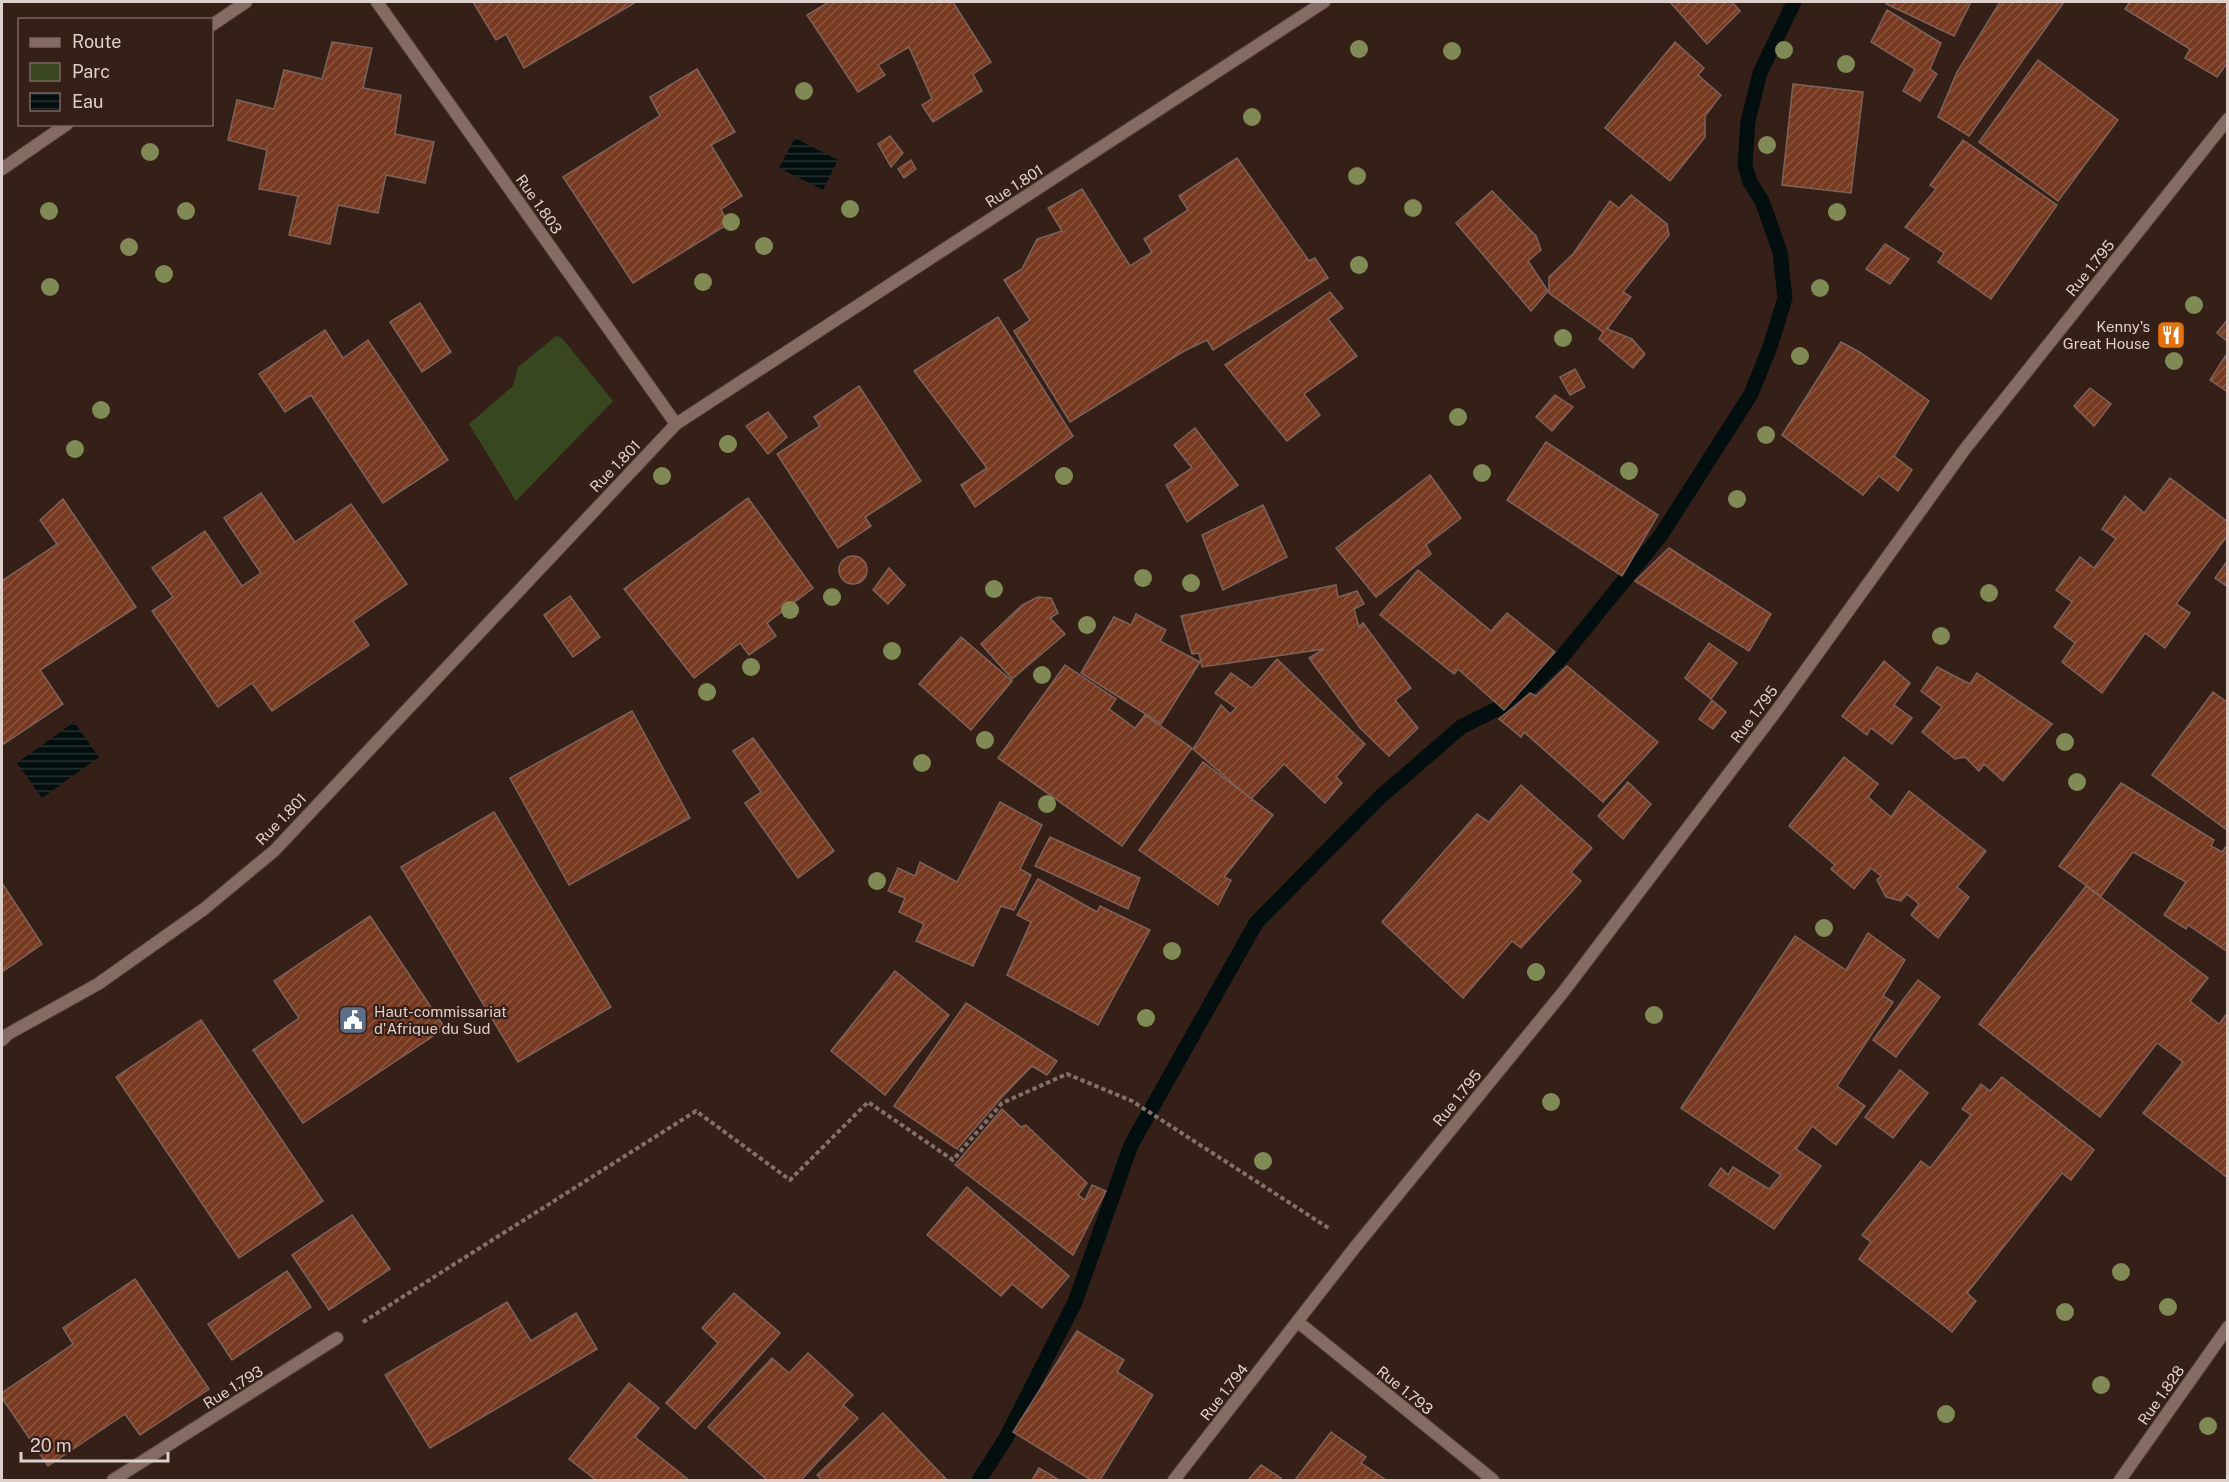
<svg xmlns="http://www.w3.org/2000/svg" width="2229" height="1482" font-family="'Public Sans',sans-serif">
	<defs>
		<pattern id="water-rules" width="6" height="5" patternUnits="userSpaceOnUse" patternTransform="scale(1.5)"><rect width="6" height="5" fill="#030f0f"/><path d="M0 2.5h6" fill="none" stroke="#273131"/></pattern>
		<pattern id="building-hatch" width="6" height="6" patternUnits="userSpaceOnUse" patternTransform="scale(1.5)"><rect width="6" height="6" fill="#773a21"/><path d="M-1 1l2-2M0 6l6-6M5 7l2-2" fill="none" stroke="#8a5540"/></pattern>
	</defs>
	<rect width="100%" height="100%" fill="#352018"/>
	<path fill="#37471f" d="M556,336L562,338L613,401L516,501L469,424L513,386L518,367Z"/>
	<g fill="url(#water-rules)">
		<path d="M795,138L838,160L823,190L779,168Z"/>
		<path d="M74,722L99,757L42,798L17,763Z"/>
	</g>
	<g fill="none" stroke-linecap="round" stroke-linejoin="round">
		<path stroke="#030f0f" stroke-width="15" d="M979,1480L1006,1438L1075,1302L1131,1145L1256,923L1379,798L1461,727L1519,698L1562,657L1661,535L1751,394L1770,347L1785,298L1780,252L1762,201L1750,182L1745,165L1748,121L1760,73L1794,2"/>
	</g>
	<g fill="url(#building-hatch)" stroke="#7c635a" stroke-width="1.5">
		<path d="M473,2H636L524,68L506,34L496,40Z"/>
		<path d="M829,2H953L991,62L973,74L982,91L933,122L922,105L932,99L909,47L878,65L885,75L858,92L807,15Z"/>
		<path d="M1670,2H1732L1740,11L1707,44Z"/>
		<path d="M1887,2H1971L1954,36L1886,4Z"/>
		<path d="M2000,2H2064L1969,136L1938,117L1957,72Z"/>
		<path d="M2130,2H2228V62L2217,77L2185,58L2190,49L2125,9Z"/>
		<path d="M1887,10L1941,43L1930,69L1937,74L1920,101L1903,91L1915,69L1871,42Z"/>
		<path d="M332,42L372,48L363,88L401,95L395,134L434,142L425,183L386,175L378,213L338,205L330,244L289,235L298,196L259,189L267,150L228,140L237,100L274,109L284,70L322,79Z"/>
		<path d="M1675,42L1704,68L1698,75L1721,95L1705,116V137L1670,181L1605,128Z"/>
		<path d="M2038,60L2118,120L2058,201L1979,142Z"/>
		<path d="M697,69L735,132L711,145L742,196L721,209L728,224L633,283L563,177L660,116L650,97Z"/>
		<path d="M1793,84L1863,92L1851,193L1782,185Z"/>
		<path d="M890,136L903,153L891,167L878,144Z"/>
		<path d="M1963,140L2057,205L1991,299L1938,262L1944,253L1905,227L1936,189L1930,185Z"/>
		<path d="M1237,158L1309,261L1315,258L1328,278L1213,350L1207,340L1184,351L1070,422L1014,331L1030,320L1004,280L1022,269L1037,239L1062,231L1048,208L1082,189L1130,266L1152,252L1144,239L1188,210L1179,196Z"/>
		<path d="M911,160L916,169L904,178L898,169Z"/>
		<path d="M1492,191L1536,236L1541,250L1528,261L1548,291L1531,311L1456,223Z"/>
		<path d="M1631,195L1667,224L1669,235L1623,292L1631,297L1607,329L1632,339L1645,354L1633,368L1599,339L1603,332L1549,293V277L1573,254L1610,201L1619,208Z"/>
		<path d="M1885,244L1909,259L1890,284L1866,269Z"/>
		<path d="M1330,292L1343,308L1328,319L1357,356L1304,394L1320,415L1287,441L1225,365Z"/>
		<path d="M420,303L451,352L422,372L390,322Z"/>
		<path d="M998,317L1073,436L975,507L961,485L987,468L914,371Z"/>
		<path d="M2228,319V342L2217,333Z"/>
		<path d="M325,330L343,358L368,340L448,460L383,503L311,395L285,412L259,374Z"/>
		<path d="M1841,342L1861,353L1929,401L1894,456L1912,470L1898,491L1879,476L1863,495L1782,435Z"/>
		<path d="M2228,352V392L2210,380Z"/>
		<path d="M1575,369L1585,387L1570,395L1560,377Z"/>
		<path d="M859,386L921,481L865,517L871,526L838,548L777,454L820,426L814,417Z"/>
		<path d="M2090,388L2111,404L2094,426L2074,406Z"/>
		<path d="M1555,395L1573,407L1552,431L1536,417Z"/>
		<path d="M768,412L787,437L768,454L746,426Z"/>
		<path d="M1195,428L1238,485L1187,522L1166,485L1192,468L1174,445Z"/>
		<path d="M1546,442L1658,515L1622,576L1507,500Z"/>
		<path d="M1430,475L1461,518L1426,545L1431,554L1376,597L1336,548Z"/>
		<path d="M2170,478L2228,522V535L2176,604L2190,613L2165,648L2145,633L2102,693L2062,662L2075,643L2054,627L2072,602L2056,590L2080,557L2094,568L2116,539L2102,529L2125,496L2144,513Z"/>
		<path d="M261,493L295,542L351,504L407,584L353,621L369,645L272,711L252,683L218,707L152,611L173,597L152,568L205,531L242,586L261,573L224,518Z"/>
		<path d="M748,498L813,588L767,623L776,636L749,655L740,643L694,678L624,589Z"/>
		<path d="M63,499L136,607L40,670L63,704L2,745V581L57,544L40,520Z"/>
		<path d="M1263,505L1287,557L1223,590L1202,535Z"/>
		<path d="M1669,548L1771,614L1749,651L1635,581Z"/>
		<circle cx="853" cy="570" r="14"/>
		<path d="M2228,560V587L2215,578Z"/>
		<path d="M889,568L905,585L888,604L873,590Z"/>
		<path d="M1418,570L1491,631L1507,613L1555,652L1504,710L1458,669L1454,674L1380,615Z"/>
		<path d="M1336,585L1338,597L1357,591L1364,604L1354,609L1359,627L1363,623L1411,688L1395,700L1418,728L1389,756L1360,728L1309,658L1324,649L1202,667L1199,653L1192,654L1181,616Z"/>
		<path d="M570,596L600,637L573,657L544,615Z"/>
		<path d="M1038,597L1051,598L1058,613L1050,618L1065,634L1012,679L981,644L1022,605Z"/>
		<path d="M1136,614L1166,630L1160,641L1200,662L1161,724L1081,673L1114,617L1131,625Z"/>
		<path d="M961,637L1012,681L971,730L919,684Z"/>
		<path d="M1709,643L1737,663L1711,699L1685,678Z"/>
		<path d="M1277,659L1365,744L1336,777L1342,783L1325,803L1284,764L1251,799L1193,749L1221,705L1230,714L1236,708L1215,693L1231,673L1252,688Z"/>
		<path d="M1884,661L1910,683L1894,705L1912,718L1892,744L1871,728L1867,735L1842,716Z"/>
		<path d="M1065,665L1116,699L1109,709L1135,728L1145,715L1192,748L1122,846L998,758Z"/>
		<path d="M1567,666L1658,742L1603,802L1524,732L1521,737L1499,719L1530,693L1536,696Z"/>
		<path d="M1937,667L1970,684L1977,673L2052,724L2003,781L1984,764L1979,771L1965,757L1955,759L1922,732L1942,707L1921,691Z"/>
		<path d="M2213,692L2228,703L2227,830L2152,775Z"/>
		<path d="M1712,700L1726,712L1713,729L1699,719Z"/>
		<path d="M632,711L690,818L569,885L510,778Z"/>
		<path d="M753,738L834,851L798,878L745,803L761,792L733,751Z"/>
		<path d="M1844,757L1878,784L1868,797L1891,817L1909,791L1986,851L1957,887L1969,897L1938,938L1911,915L1919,904L1907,894L1901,901L1886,897L1877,880L1881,876L1871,868L1854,889L1831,869L1835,865L1789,826Z"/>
		<path d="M1203,762L1273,815L1224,877L1231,880L1218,905L1139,850Z"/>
		<path d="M1628,782L1651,804L1623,839L1598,816Z"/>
		<path d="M2121,783L2214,840L2211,846L2222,852L2228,844V952L2188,925L2186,929L2164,915L2186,882L2133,852L2101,896L2059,866Z"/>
		<path d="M1521,785L1592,848L1571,872L1581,881L1521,948L1512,941L1463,998L1382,922L1477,814L1489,822Z"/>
		<path d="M1000,802L1042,825L1020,869L1031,875L1014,910L1001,906L973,966L916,941L924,924L899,912L905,898L888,891L898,868L915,876L920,862L957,882Z"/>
		<path d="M494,812L611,1007L518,1062L401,867Z"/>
		<path d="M1050,837L1140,878L1128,909L1035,866Z"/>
		<path d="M1038,879L1097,912L1100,906L1150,930L1098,1025L1007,975L1031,922L1017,915Z"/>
		<path d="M2,883L42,944L2,972Z"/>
		<path d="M2086,886L2208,978L2190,1001L2219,1024L2228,1012V1178L2143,1113L2183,1062L2157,1043L2100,1117L1979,1024Z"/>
		<path d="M370,916L445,1028L303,1123L253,1050L299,1018L274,981Z"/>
		<path d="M1868,933L1905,960L1883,996L1893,1002L1837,1086L1865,1106L1836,1145L1812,1126L1796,1149L1821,1166L1774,1229L1709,1185L1721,1168L1728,1175L1733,1167L1769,1189L1781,1175L1681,1108L1795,936L1846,970Z"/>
		<path d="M895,971L949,1015L885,1095L831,1051Z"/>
		<path d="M1918,980L1940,997L1896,1057L1873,1040Z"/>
		<path d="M966,1003L1057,1061L1047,1075L1032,1066L1001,1098L957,1149L894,1106Z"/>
		<path d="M201,1020L323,1201L239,1258L116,1077Z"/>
		<path d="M1900,1070L1928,1093L1893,1138L1865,1117Z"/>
		<path d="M2002,1077L2094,1150L2071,1180L2062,1173L1967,1293L1976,1301L1952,1332L1859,1259L1871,1242L1862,1235L1921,1161L1930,1168L1971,1115L1962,1109L1981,1084L1990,1091Z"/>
		<path d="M1002,1109L1021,1127L1026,1125L1087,1183L1078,1195L1085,1200L1092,1185L1106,1191L1073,1255L955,1165Z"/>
		<path d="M967,1187L1069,1276L1042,1308L1012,1284L1001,1296L927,1235Z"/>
		<path d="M352,1215L390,1269L329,1310L292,1255Z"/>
		<path d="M287,1271L311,1307L232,1360L208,1324Z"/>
		<path d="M135,1279L209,1389L140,1435L125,1414L48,1466L2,1398V1393L73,1344L63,1328Z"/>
		<path d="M734,1293L780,1333L695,1429L666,1403L718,1343L702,1328Z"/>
		<path d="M507,1302L531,1341L576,1313L597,1349L430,1448L385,1375Z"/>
		<path d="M1077,1331L1124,1360L1117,1372L1153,1395L1100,1480H1091L1013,1432Z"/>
		<path d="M808,1353L853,1395L843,1405L858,1418L801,1480H767L708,1427L772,1358L789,1373Z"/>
		<path d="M629,1383L659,1408L635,1437L689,1480H596L569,1459Z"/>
		<path d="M883,1413L947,1480H822L817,1475Z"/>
		<path d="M1331,1432L1366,1457L1361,1463L1386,1480H1295Z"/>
		<path d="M1261,1465L1281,1478L1280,1480H1248Z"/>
		<path d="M1039,1468L1059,1480H1032Z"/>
	</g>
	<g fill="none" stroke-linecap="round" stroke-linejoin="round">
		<g stroke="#4e3d37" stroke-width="14">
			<g id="street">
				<path d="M377,2L676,424"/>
				<path d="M212,25L246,2"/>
				<path d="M2,169L67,124"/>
				<path d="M2,1040L8,1034L98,984L204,909L274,851L676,424L1324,2"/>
				<path d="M1298,1322L1493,1480"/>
				<path d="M113,1480L337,1338"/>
				<path d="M1174,1480L1356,1246L1564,991L1777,710L1965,449L2228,119"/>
				<path d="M2120,1480L2228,1327"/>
			</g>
		</g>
		<path stroke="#827069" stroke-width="4" stroke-dasharray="4.5 3" stroke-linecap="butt" d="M363,1322L696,1111L790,1180L868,1102L953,1160L1002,1103L1067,1074L1132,1101L1330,1229"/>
		<use href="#street" stroke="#856c62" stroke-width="12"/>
	</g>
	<g fill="#7f8a54">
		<circle cx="1359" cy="49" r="9"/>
		<circle cx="1784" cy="50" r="9"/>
		<circle cx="1452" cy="51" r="9"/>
		<circle cx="1846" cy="64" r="9"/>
		<circle cx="804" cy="91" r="9"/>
		<circle cx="1252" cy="117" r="9"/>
		<circle cx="1767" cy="145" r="9"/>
		<circle cx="150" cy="152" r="9"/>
		<circle cx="1357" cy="176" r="9"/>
		<circle cx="1413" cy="208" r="9"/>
		<circle cx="850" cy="209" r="9"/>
		<circle cx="49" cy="211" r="9"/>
		<circle cx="186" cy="211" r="9"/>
		<circle cx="1837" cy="212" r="9"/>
		<circle cx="731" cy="222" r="9"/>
		<circle cx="764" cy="246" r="9"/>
		<circle cx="129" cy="247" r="9"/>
		<circle cx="1359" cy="265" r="9"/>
		<circle cx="164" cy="274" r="9"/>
		<circle cx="703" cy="282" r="9"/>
		<circle cx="50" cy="287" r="9"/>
		<circle cx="1820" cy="288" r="9"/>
		<circle cx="2194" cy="305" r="9"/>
		<circle cx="1563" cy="338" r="9"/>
		<circle cx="1800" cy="356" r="9"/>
		<circle cx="2174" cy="361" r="9"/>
		<circle cx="101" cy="410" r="9"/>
		<circle cx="1458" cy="417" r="9"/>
		<circle cx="1766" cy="435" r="9"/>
		<circle cx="728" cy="444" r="9"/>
		<circle cx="75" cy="449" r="9"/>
		<circle cx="1629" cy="471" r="9"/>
		<circle cx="1482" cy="473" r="9"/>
		<circle cx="662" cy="476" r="9"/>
		<circle cx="1064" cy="476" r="9"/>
		<circle cx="1737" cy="499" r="9"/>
		<circle cx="1143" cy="578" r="9"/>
		<circle cx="1191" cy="583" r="9"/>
		<circle cx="994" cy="589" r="9"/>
		<circle cx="1989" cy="593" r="9"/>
		<circle cx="832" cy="597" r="9"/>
		<circle cx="790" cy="610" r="9"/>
		<circle cx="1087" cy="625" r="9"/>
		<circle cx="1941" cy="636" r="9"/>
		<circle cx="892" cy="651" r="9"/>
		<circle cx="751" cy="667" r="9"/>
		<circle cx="1042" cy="675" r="9"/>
		<circle cx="707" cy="692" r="9"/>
		<circle cx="985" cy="740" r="9"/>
		<circle cx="2065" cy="742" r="9"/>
		<circle cx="922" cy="763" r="9"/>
		<circle cx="2077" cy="782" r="9"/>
		<circle cx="1047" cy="804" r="9"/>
		<circle cx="877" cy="881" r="9"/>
		<circle cx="1824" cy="928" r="9"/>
		<circle cx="1172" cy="951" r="9"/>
		<circle cx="1536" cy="972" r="9"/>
		<circle cx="1654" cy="1015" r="9"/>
		<circle cx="1146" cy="1018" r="9"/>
		<circle cx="1551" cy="1102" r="9"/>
		<circle cx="1263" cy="1161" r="9"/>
		<circle cx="2121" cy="1272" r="9"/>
		<circle cx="2168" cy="1307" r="9"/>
		<circle cx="2065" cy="1312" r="9"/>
		<circle cx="2101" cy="1385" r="9"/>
		<circle cx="1946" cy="1414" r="9"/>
		<circle cx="2208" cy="1426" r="9"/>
	</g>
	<defs>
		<g id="restaurant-square" transform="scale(1.5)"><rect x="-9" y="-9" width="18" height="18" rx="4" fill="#e8710a" stroke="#352018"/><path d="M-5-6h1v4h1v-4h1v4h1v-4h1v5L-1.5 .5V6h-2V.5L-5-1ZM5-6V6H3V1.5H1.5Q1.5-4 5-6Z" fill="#fff"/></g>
		<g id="civic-square" transform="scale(1.5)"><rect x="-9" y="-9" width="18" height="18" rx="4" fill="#5c6f8a" stroke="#352018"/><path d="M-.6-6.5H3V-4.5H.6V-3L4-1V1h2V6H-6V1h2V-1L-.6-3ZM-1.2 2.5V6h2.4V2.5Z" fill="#fff"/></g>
	</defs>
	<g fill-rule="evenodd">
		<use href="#restaurant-square" x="2171" y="335"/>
		<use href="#civic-square" x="353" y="1020"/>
	</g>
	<g text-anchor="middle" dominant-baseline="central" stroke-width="4.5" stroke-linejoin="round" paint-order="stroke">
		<g font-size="15" fill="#ded0ca" stroke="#352018">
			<text transform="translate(1014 186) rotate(-33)">Rue 1.801</text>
			<text transform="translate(539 204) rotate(55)">Rue 1.803</text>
			<text transform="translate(2090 268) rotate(-51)">Rue 1.795</text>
			<text transform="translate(615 466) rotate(-46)">Rue 1.801</text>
			<text transform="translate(1754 714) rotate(-53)">Rue 1.795</text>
			<text transform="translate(281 819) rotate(-46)">Rue 1.801</text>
			<text transform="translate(1457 1098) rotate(-51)">Rue 1.795</text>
			<text transform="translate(233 1387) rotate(-32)">Rue 1.793</text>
			<text transform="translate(1405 1390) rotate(39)">Rue 1.793</text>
			<text transform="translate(1224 1392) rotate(-52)">Rue 1.794</text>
			<text transform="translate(2161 1395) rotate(-55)">Rue 1.828</text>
		</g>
		<g font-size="15" fill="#ded0ca" stroke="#352018" text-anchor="end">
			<text x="2150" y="326">Kenny's<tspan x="2150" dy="17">Great House</tspan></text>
			<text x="374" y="1011" text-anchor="start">Haut-commissariat<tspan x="374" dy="17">d'Afrique du Sud</tspan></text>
		</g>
	</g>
	<rect width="2229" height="1482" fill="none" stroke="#ded0ca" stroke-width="6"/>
	<rect x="18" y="18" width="195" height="108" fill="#352018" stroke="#79665f" stroke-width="1.5"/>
	<rect x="30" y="38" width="30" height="9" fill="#856c62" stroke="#79665f" stroke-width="1.5"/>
	<text x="72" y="48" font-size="18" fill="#ded0ca">Route</text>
	<rect x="30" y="63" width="30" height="18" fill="#37471f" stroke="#79665f" stroke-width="1.5"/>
	<text x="72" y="78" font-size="18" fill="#ded0ca">Parc</text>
	<rect x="30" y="93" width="30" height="18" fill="url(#water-rules)" stroke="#79665f" stroke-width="1.5"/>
	<text x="72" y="108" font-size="18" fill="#ded0ca">Eau</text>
	<path d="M21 1452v9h147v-9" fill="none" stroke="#ded0ca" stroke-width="3"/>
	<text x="30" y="1452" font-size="18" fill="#ded0ca" stroke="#352018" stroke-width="4.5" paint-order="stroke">20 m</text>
</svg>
